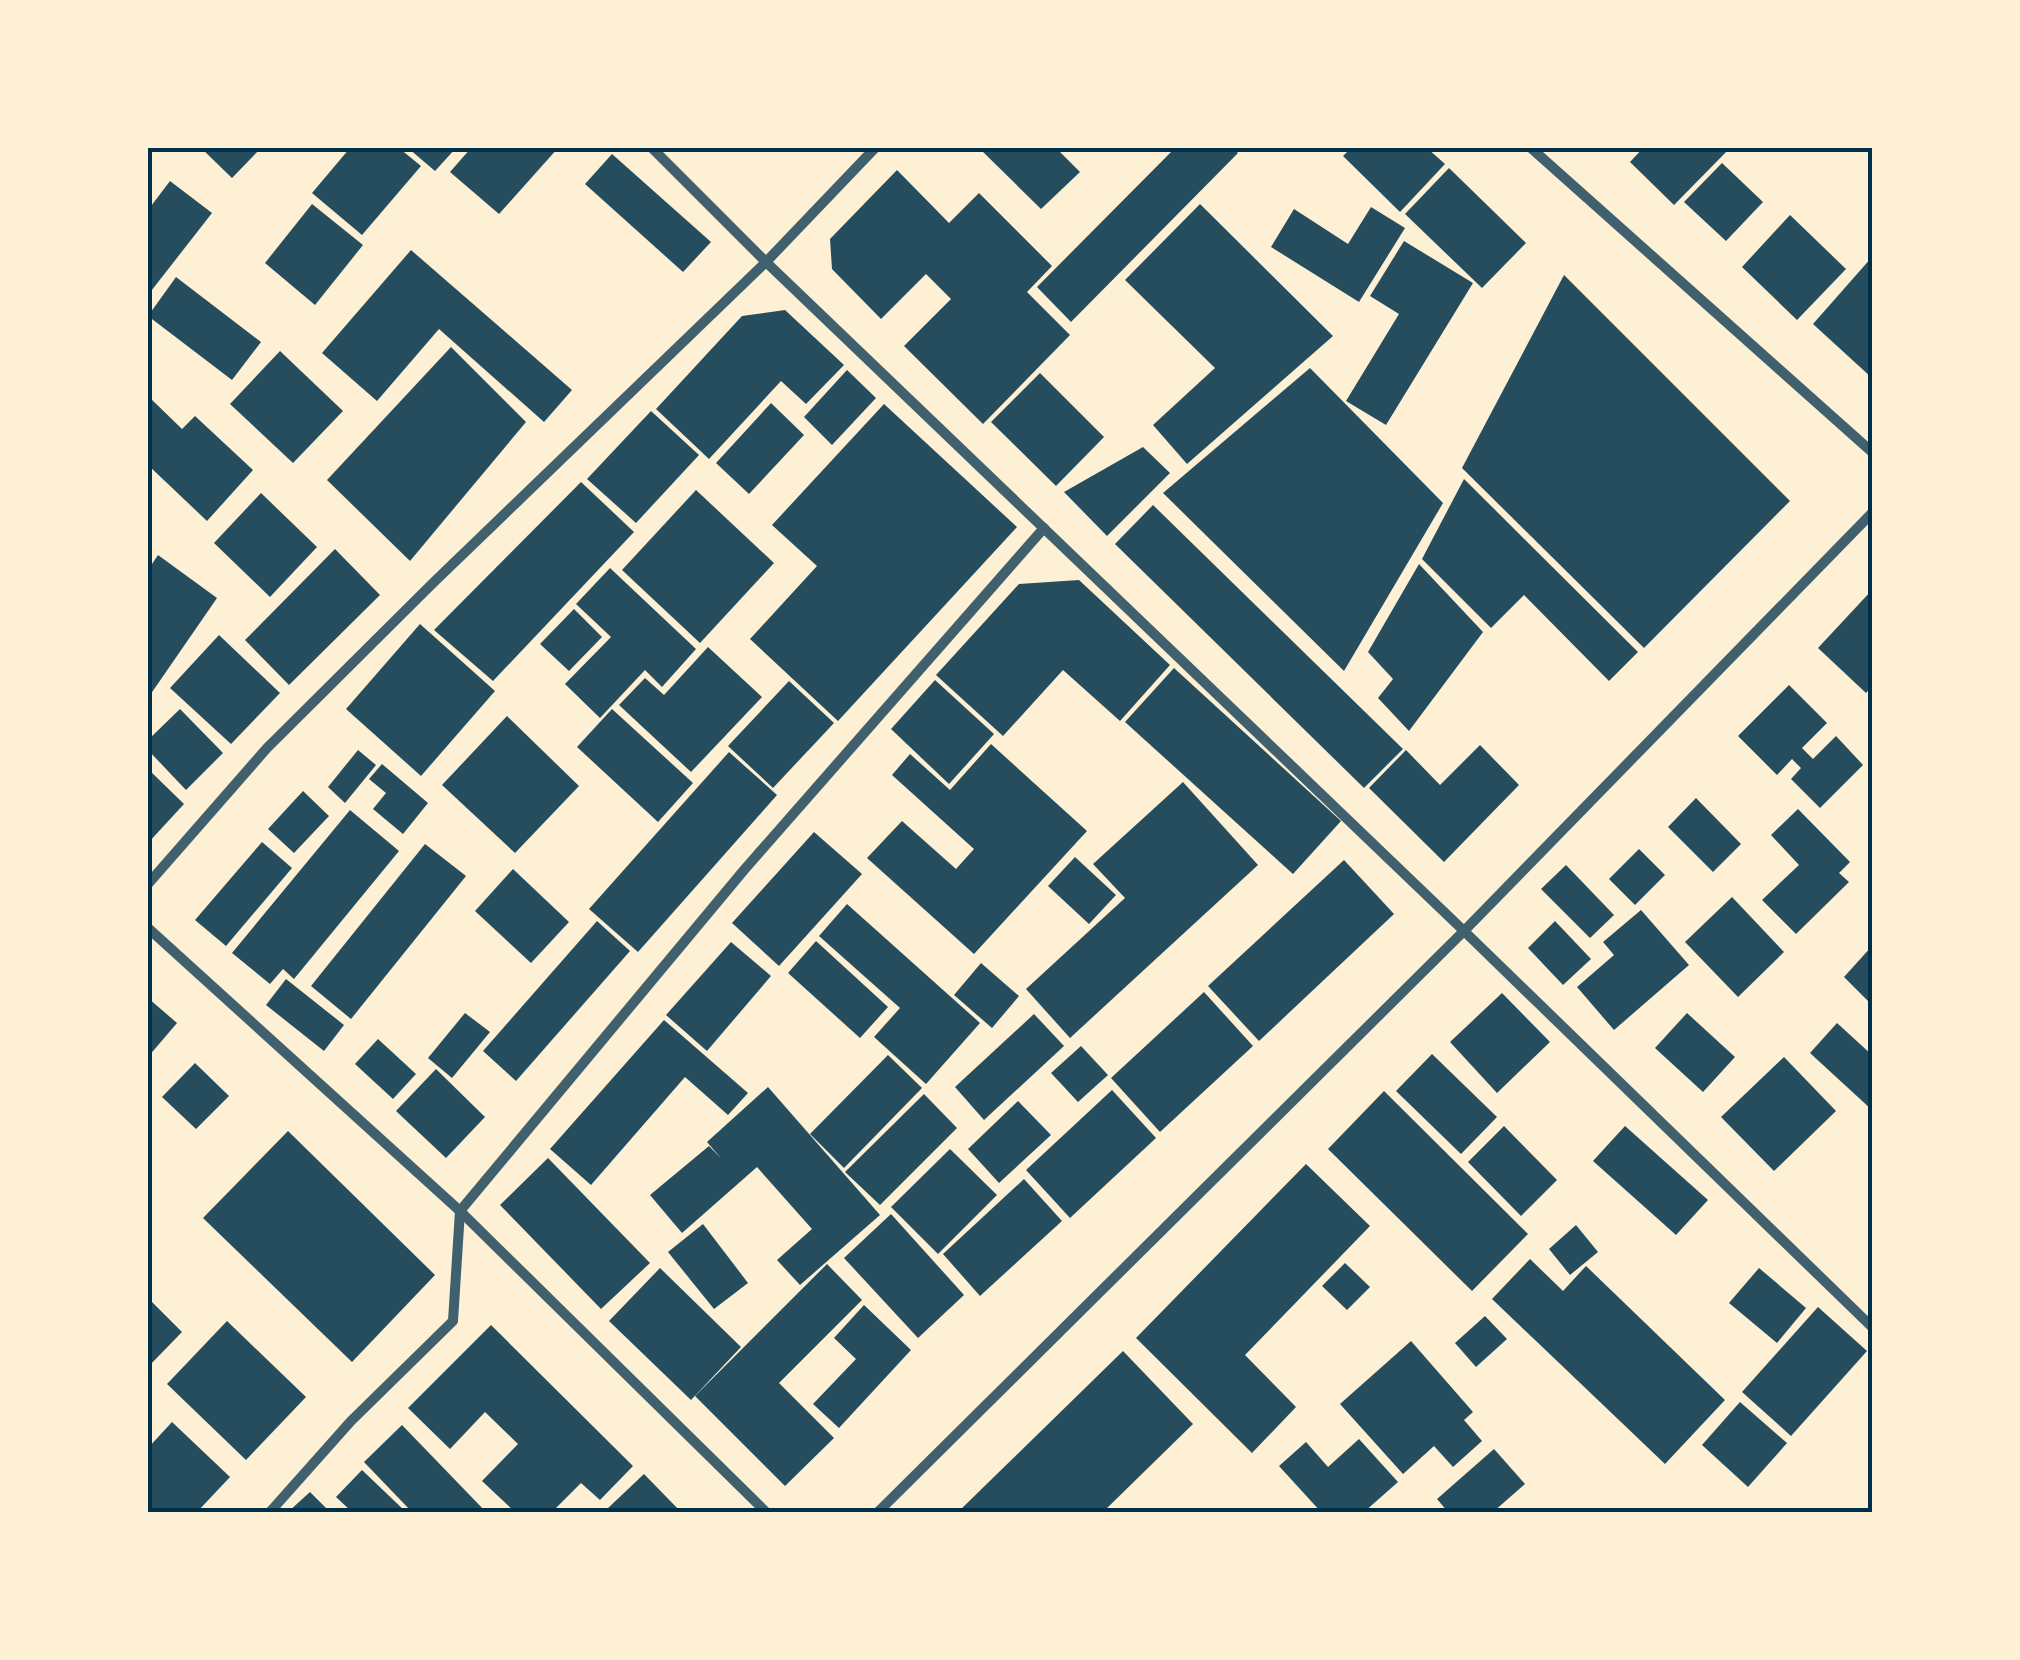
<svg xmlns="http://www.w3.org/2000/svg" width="2020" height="1660" font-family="'Noto Sans',sans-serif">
	<rect width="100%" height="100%" fill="#fdf0d5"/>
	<g fill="#264d5e">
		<path d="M201,148H261L232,178Z"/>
		<path d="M350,148H399L421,166L362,235L312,193Z"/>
		<path d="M408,148H456L435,171Z"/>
		<path d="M471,148H558L499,214L450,172Z"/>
		<path d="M979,148H1056L1080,172L1041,209Z"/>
		<path d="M1175,148H1197L1200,151L1204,148H1233L1238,153L1071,322L1037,287Z"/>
		<path d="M1351,148H1427L1445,164L1400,212L1343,156Z"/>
		<path d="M1643,148H1730L1674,205L1630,162Z"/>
		<path d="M612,154L711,242L683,272L585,184Z"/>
		<path d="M1722,163L1763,202L1726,241L1684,202Z"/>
		<path d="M1449,168L1526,243L1482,288L1405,214Z"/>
		<path d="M897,170L949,223L979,193L1052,266L1027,292L1070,335L983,424L904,346L951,299L926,274L881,319L832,269L830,239Z"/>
		<path d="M170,181L212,213L148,295V210Z"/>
		<path d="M312,204L363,245L315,305L265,263Z"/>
		<path d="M1200,204L1333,336L1187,464L1153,425L1215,368L1125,280Z"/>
		<path d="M1371,207L1405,228L1359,302L1271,247L1294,209L1348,244Z"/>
		<path d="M1790,215L1846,269L1797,320L1742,267Z"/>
		<path d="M1404,241L1473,283L1386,425L1346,401L1399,314L1370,296Z"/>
		<path d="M411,250L572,390L544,422L439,329L377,401L322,353Z"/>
		<path d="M1872,257V378L1813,324Z"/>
		<path d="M1564,275L1790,501L1644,648L1462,468Z"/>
		<path d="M176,277L261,342L232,380L148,316Z"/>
		<path d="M785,310L844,365L806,404L781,381L709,459L656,409L742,316Z"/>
		<path d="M451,347L526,422L410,561L327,480Z"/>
		<path d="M280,351L343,411L293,463L230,404Z"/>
		<path d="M1310,368L1443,503L1344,671L1163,493Z"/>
		<path d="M847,370L876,398L832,445L804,417Z"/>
		<path d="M1040,373L1104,437L1056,486L991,422Z"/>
		<path d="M148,396L182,429L195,416L253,470L207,521L148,465Z"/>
		<path d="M771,403L804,435L749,494L716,463Z"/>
		<path d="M884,404L1017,527L838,721L750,639L817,566L772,525Z"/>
		<path d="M651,411L699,455L636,523L587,479Z"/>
		<path d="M1143,447L1170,473L1107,536L1064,492Z"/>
		<path d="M1464,479L1638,652L1609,681L1524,595L1491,628L1422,559Z"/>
		<path d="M581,482L634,532L493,681L434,630Z"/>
		<path d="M696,490L774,563L700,643L622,570Z"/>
		<path d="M261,493L317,547L270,597L214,543Z"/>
		<path d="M1153,505L1403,749L1364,788L1115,544Z"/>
		<path d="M335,549L380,595L289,685L245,640Z"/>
		<path d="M158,555L217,598L148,698V570Z"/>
		<path d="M1419,564L1483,632L1409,731L1378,698L1393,679L1368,652Z"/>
		<path d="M610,568L696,649L662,687L645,670L600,718L565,684L611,637L576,604Z"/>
		<path d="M1079,580L1170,665L1120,721L1063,670L1003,736L936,675L1019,584Z"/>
		<path d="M1872,590V686L1866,693L1818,648Z"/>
		<path d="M574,609L602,637L569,671L540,644Z"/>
		<path d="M420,624L495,691L421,776L346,709Z"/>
		<path d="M219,635L280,693L231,744L170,688Z"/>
		<path d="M708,647L762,697L691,772L619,705L645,678L664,695Z"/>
		<path d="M1174,668L1341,821L1293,874L1125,722Z"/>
		<path d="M935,680L994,734L949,784L891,729Z"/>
		<path d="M789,681L834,723L773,788L728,746Z"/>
		<path d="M1789,685L1827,723L1802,748L1813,759L1836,736L1863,765L1820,808L1791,779L1801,768L1792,759L1777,775L1738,736Z"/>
		<path d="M180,709L223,753L186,790L148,750V740Z"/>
		<path d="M612,709L693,783L658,822L577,747Z"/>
		<path d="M507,716L579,786L515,853L442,785Z"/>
		<path d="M991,744L1087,831L974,954L867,858L902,821L956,869L974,849L892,775L910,754L950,790Z"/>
		<path d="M1480,745L1519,785L1444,862L1369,788L1406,750L1440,785Z"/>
		<path d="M358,750L376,765L345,803L328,787Z"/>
		<path d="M729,752L777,795L638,952L589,909Z"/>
		<path d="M382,764L428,803L403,834L373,809L386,793L369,779Z"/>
		<path d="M148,769L184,804L148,843Z"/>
		<path d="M1183,782L1258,865L1070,1038L1026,989L1125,898L1093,864Z"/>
		<path d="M303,791L329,816L294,853L268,829Z"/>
		<path d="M1696,798L1741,844L1713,872L1668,827Z"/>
		<path d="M1798,809L1850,862L1839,873L1849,882L1796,934L1762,900L1799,865L1771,835Z"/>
		<path d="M350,810L399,851L294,979L283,969L270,984L232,953Z"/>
		<path d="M814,832L862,874L779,966L732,923Z"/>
		<path d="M262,842L292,868L226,946L195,920Z"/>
		<path d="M425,844L466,876L351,1019L311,986Z"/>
		<path d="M1639,849L1665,875L1635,905L1609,879Z"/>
		<path d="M1075,857L1116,895L1089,924L1048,886Z"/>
		<path d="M1344,860L1394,914L1259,1041L1208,986Z"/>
		<path d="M1566,865L1614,915L1590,938L1541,889Z"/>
		<path d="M513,869L569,922L531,963L475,911Z"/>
		<path d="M1732,897L1784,952L1738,997L1685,942Z"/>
		<path d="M847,904L980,1023L926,1084L874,1037L900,1008L819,936Z"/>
		<path d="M1641,910L1689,965L1614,1030L1577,987L1614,955L1603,942Z"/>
		<path d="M597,921L630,951L516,1081L483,1051Z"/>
		<path d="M1555,921L1591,959L1563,985L1528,948Z"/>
		<path d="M816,941L888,1007L860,1038L788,973Z"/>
		<path d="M731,942L771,976L707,1051L666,1015Z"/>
		<path d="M1872,946V1005L1844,977Z"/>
		<path d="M981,963L1019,996L992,1028L954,995Z"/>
		<path d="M286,979L344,1025L324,1051L266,1005Z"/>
		<path d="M1204,992L1253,1046L1160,1132L1111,1078Z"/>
		<path d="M1502,993L1550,1042L1497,1093L1450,1042Z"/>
		<path d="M148,998L177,1023L148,1057Z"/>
		<path d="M465,1013L490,1032L452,1078L428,1058Z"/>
		<path d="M1687,1013L1735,1057L1703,1092L1655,1048Z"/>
		<path d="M1034,1014L1064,1046L984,1120L955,1087Z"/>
		<path d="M664,1020L748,1093L728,1115L685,1077L591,1185L550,1149Z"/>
		<path d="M1837,1023L1872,1055V1110L1810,1053Z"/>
		<path d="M378,1039L416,1074L393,1099L355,1064Z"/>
		<path d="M1081,1046L1108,1075L1078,1102L1051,1073Z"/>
		<path d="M1432,1054L1497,1117L1461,1154L1396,1091Z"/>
		<path d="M888,1055L922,1088L844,1168L810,1134Z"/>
		<path d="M1784,1057L1836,1111L1774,1171L1721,1117Z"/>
		<path d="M195,1063L229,1096L196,1129L162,1097Z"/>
		<path d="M436,1069L485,1117L446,1158L396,1111Z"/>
		<path d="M768,1087L880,1215L800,1285L777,1260L812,1229L757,1167L682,1233L650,1195L709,1146L720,1157L707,1142Z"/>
		<path d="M1112,1090L1156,1138L1070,1218L1026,1170Z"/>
		<path d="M1384,1091L1528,1234L1472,1291L1328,1149Z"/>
		<path d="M924,1094L957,1128L880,1205L845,1172Z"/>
		<path d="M1018,1101L1051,1135L999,1183L968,1149Z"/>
		<path d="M1504,1126L1557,1180L1521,1216L1468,1162Z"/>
		<path d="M1625,1126L1708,1200L1676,1235L1593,1161Z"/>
		<path d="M288,1131L435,1275L352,1362L203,1218Z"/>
		<path d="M950,1149L997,1195L938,1254L891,1207Z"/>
		<path d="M548,1158L650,1263L601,1309L500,1205Z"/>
		<path d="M1306,1164L1370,1226L1245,1355L1296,1407L1252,1453L1136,1338Z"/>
		<path d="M1024,1179L1062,1221L980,1296L943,1254Z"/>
		<path d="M891,1214L964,1295L918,1338L844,1258Z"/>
		<path d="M703,1224L748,1283L714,1309L668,1252Z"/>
		<path d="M1576,1225L1598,1252L1570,1275L1549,1249Z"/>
		<path d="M1530,1259L1563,1291L1586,1266L1725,1400L1665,1464L1492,1299Z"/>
		<path d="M1345,1263L1370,1287L1347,1310L1322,1286Z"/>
		<path d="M827,1264L862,1300L779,1383L834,1438L785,1486L695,1396Z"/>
		<path d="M660,1268L741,1347L691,1400L609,1321Z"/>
		<path d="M1759,1268L1806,1308L1777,1343L1729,1303Z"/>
		<path d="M148,1298L182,1332L148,1367Z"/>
		<path d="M864,1305L911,1350L839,1428L813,1404L856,1359L834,1338Z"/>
		<path d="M1818,1307L1867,1351L1791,1436L1742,1392Z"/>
		<path d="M1485,1316L1507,1339L1476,1367L1455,1343Z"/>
		<path d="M227,1321L306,1397L246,1460L167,1384Z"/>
		<path d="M491,1325L633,1466L600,1500L581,1483L552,1512H515L482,1481L518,1444L485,1412L450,1449L408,1408Z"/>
		<path d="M1411,1341L1473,1412L1464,1420L1482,1441L1453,1467L1434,1446L1403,1474L1340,1404Z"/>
		<path d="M1123,1351L1193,1424L1103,1512H958Z"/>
		<path d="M1740,1402L1787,1443L1748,1487L1702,1445Z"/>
		<path d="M172,1422L230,1477L197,1512H148V1448Z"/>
		<path d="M402,1425L486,1512H412L364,1462Z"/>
		<path d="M1359,1439L1398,1482L1364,1512H1321L1279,1466L1306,1442L1328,1467Z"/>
		<path d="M1494,1449L1525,1484L1493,1512H1448L1437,1499Z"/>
		<path d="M362,1470L406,1512H352L336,1497Z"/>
		<path d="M644,1474L681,1512H610L607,1509Z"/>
		<path d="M310,1492L330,1512H288Z"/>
	</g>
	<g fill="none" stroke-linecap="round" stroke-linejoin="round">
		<g stroke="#3f606c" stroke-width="10">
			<path d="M652,148L766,262L1464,931L1872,1327"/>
			<path d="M1531,148L1872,452"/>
			<path d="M148,884L267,748L434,582L766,262L875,148"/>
			<path d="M148,928L460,1211L766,1512"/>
			<path d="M270,1512L351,1421L453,1321L460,1211L744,870L1044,528"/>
			<path d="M878,1512L1464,931L1872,513"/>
		</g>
	</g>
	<rect width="2020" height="1660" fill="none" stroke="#fdf0d5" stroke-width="300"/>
	<rect x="150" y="150" width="1720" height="1360" fill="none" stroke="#003049" stroke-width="4"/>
</svg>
